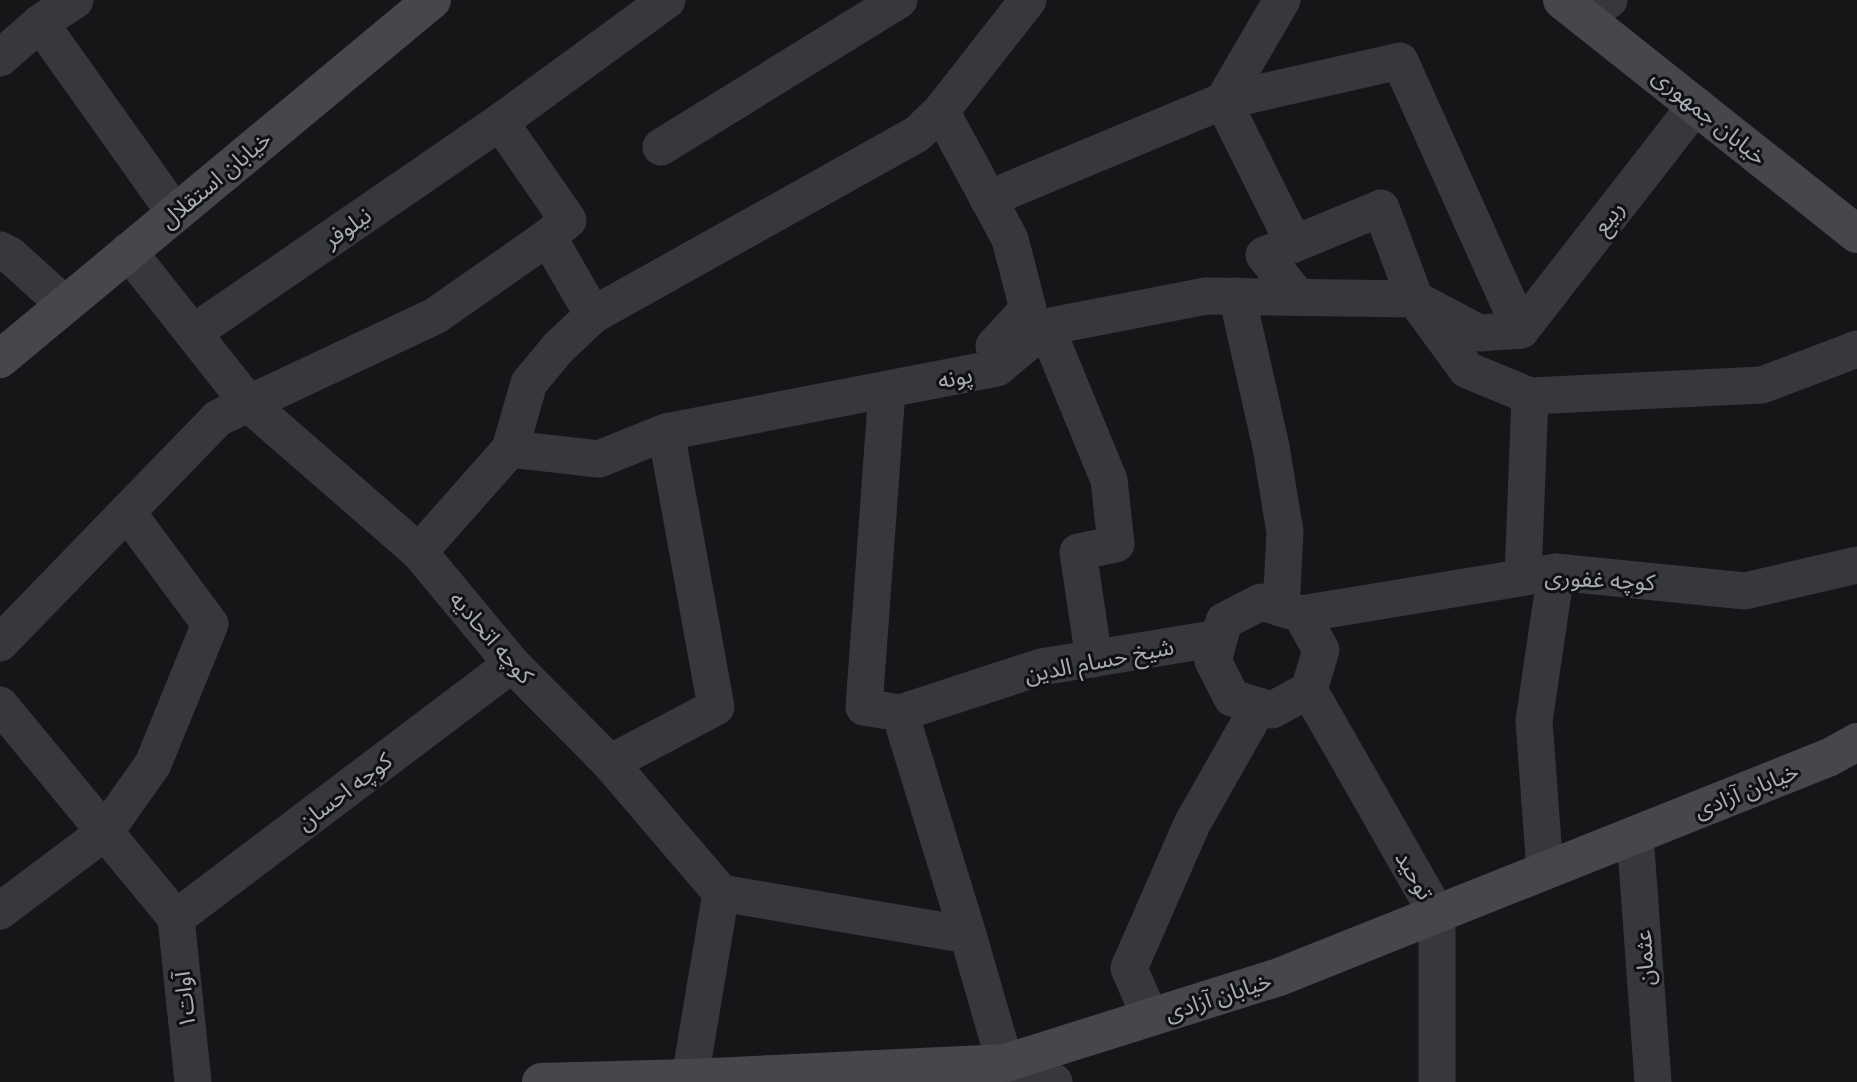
<svg xmlns="http://www.w3.org/2000/svg" width="1857" height="1082" font-family="Raleway,'Noto Sans Arabic',sans-serif">
	<rect width="100%" height="100%" fill="#161618"/>
	<g fill="none" stroke-linecap="round" stroke-linejoin="round">
		<g stroke="#37383d" stroke-width="37">
			<path d="M1583,15L1609,0"/>
			<path d="M40,23L175,213"/>
			<path d="M0,58L40,23L75,0"/>
			<path d="M1223,101L1400,61L1521,330"/>
			<path d="M1223,101L1282,0"/>
			<path d="M941,111L1010,239L1028,309L994,346"/>
			<path d="M661,147L899,0"/>
			<path d="M988,199L1223,101L1294,244L1381,208L1415,299L1467,370L1530,396L1762,385L1857,349"/>
			<path d="M548,237L568,220L500,122L667,0"/>
			<path d="M1294,244L1264,255L1298,297"/>
			<path d="M0,250L10,255L64,304"/>
			<path d="M128,251L249,404L419,552L512,664L610,763L721,893L690,1078"/>
			<path d="M1237,296L1271,447L1285,532L1281,608"/>
			<path d="M1046,327L1109,480L1116,544L1078,552L1094,659"/>
			<path d="M1521,330L1696,105"/>
			<path d="M193,333L500,122"/>
			<path d="M887,390L864,707L900,713L1041,667L1219,638"/>
			<path d="M510,449L529,383L558,348L593,315"/>
			<path d="M419,552L510,449L599,459L666,432L997,368L1046,327L1206,296L1415,299L1479,333L1521,330"/>
			<path d="M1523,577L1530,396"/>
			<path d="M1301,614L1321,650L1309,690L1272,710L1232,698L1213,661L1224,621L1261,602L1301,614L1556,572L1745,591L1857,565"/>
			<path d="M0,643L218,418L435,316L548,237L593,315L917,134L941,111L1028,0"/>
			<path d="M1309,690L1437,914V1082"/>
			<path d="M0,705L105,832L153,764L210,624L127,512"/>
			<path d="M900,713L968,935"/>
			<path d="M610,763L716,707L666,432"/>
			<path d="M1635,835L1653,1082"/>
			<path d="M1545,871L1534,721L1556,572"/>
			<path d="M721,893L968,935L1005,1063L1054,1082"/>
			<path d="M0,911L105,832L176,918"/>
			<path d="M176,918L512,664"/>
			<path d="M176,918L193,1082"/>
			<path d="M1150,1017L1129,968L1192,824L1259,706"/>
		</g>
		<g stroke="#45474d" stroke-width="38">
			<path d="M1562,0L1857,234"/>
			<path d="M0,359L432,0"/>
			<path d="M541,1082L690,1078L1005,1063L1279,977L1830,757L1857,742"/>
		</g>
	</g>
	<g text-anchor="middle" dominant-baseline="central" stroke-width="6" stroke-linejoin="round" paint-order="stroke">
		<g font-size="23" fill="#a8adb8" stroke="#111113">
			<text transform="translate(1710 116) rotate(39)">خیابان جمهوری</text>
			<text transform="translate(215 179) rotate(-40)">خیابان استقلال</text>
			<text transform="translate(1608 217) rotate(-52)">ربیع</text>
			<text transform="translate(347 227) rotate(-35)">نیلوفر</text>
			<text transform="translate(955 377) rotate(-11)">پونه</text>
			<text transform="translate(1600 579) rotate(3)">کوچه غفوری</text>
			<text transform="translate(492 637) rotate(49)">کوچه اتحادیه</text>
			<text transform="translate(1099 660) rotate(-11)">شیخ حسام الدین</text>
			<text transform="translate(1746 790) rotate(-22)">خیابان آزادی</text>
			<text transform="translate(344 791) rotate(-37)">کوچه احسان</text>
			<text transform="translate(1415 875) rotate(60)">توحید</text>
			<text transform="translate(1644 958) rotate(-94)">عثمان</text>
			<text transform="translate(1218 996) rotate(-18)">خیابان آزادی</text>
			<text transform="translate(184 1000) rotate(-96)">آوات۱</text>
		</g>
	</g>
</svg>
